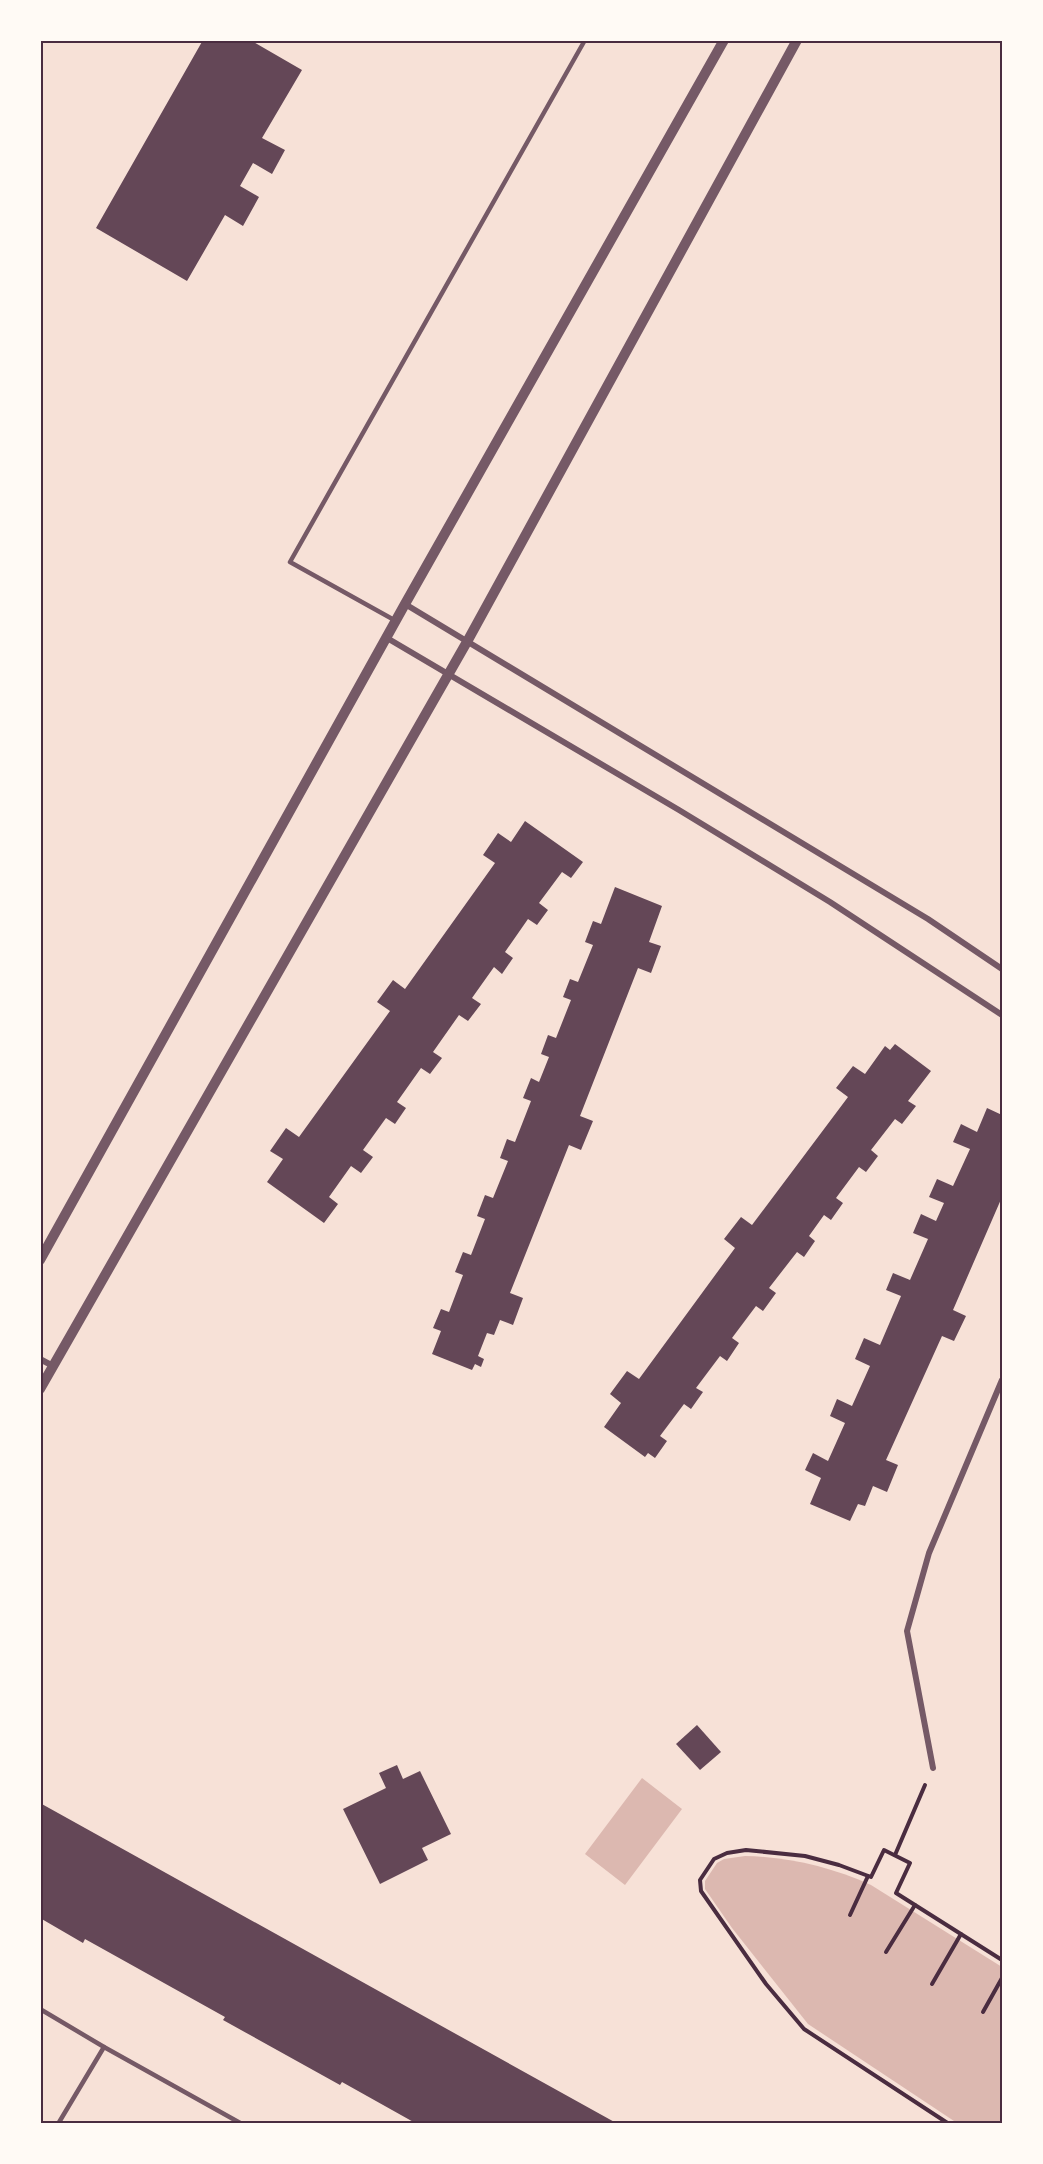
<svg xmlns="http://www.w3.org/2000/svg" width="1043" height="2164" font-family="Figtree,sans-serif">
	<rect width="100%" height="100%" fill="#f7e1d7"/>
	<g fill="#dcb8b0">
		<path d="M642,1778L682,1809L625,1885L585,1854Z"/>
		<path d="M745,1856C789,1857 831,1867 871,1885L1002,1967V2123H957L808,2024L732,1928L705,1889V1881L717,1863L724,1859Z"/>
	</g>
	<g fill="#644757">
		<path d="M203,40H250L302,70L262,138L285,150L272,174L253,163L240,186L259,197L243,226L225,215L187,281L96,228Z"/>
		<path d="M525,821L583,862L571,878L562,872L539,903L548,910L537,925L528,919L505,952L513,958L502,974L494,967L472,998L481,1004L468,1021L459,1015L433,1052L442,1058L430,1074L421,1068L397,1102L406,1108L395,1124L386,1118L363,1150L373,1157L361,1173L351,1166L329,1197L338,1204L324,1223L267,1182L283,1159L270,1151L286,1128L299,1137L390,1011L377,1002L393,980L405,989L495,863L483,855L498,833L511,842Z"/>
		<path d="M615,887L662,906L649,942L661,946L651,973L638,968L580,1116L593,1121L581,1150L569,1145L510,1293L523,1298L513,1325L500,1320L494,1335L487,1333L478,1356L484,1359L481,1367L475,1364L472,1370L432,1354L441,1331L433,1328L441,1309L449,1312L463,1275L455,1272L463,1252L471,1255L485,1219L477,1216L485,1195L493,1198L508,1161L500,1158L507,1139L515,1142L531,1101L523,1098L531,1078L539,1082L549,1057L541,1054L548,1035L556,1038L571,1000L563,997L570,979L578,982L593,945L585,942L593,921L601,924Z"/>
		<path d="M895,1044L931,1071L908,1101L916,1106L902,1124L895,1119L871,1150L878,1156L866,1172L859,1167L836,1198L843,1203L831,1220L824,1215L809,1236L815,1241L804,1257L797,1252L769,1288L776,1293L763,1311L756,1306L732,1338L739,1343L727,1361L720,1356L696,1388L703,1392L691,1409L684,1404L660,1436L667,1441L655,1458L648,1453L645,1457L604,1427L621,1403L610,1394L627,1371L639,1379L735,1248L724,1239L741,1217L752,1225L848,1097L836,1088L853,1066L865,1074L885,1046L890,1050Z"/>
		<path d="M987,1108L1002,1115V1197L953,1310L966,1316L954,1341L942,1336L886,1460L898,1465L887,1492L873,1486L865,1506L858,1504L850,1521L810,1504L821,1478L805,1470L813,1453L828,1461L845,1423L830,1416L837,1399L852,1406L870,1366L855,1359L864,1338L880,1345L901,1296L886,1290L893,1273L910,1280L928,1239L913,1233L921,1214L936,1221L944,1203L929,1197L937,1179L953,1186L970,1149L953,1142L961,1124L977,1132Z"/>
		<path d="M697,1725L721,1752L700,1770L676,1744Z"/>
		<path d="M397,1765L403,1779L420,1771L451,1834L422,1848L428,1860L380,1884L343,1809L386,1788L379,1773Z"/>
		<path d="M40,1803L618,2124H417L342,2082L340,2085L223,2020L225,2017L85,1939L83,1943L40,1918Z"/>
	</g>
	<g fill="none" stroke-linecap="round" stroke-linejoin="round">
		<g stroke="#4a2c40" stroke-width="4">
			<path d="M895,1855L925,1785"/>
			<path d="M850,1915L868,1876"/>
			<path d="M886,1952L915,1905"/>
			<path d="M932,1984L961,1934"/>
			<path d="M983,2012L1002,1978"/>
			<path d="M949,2124L804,2029L766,1984L701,1891L700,1880L714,1859L727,1853L746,1850L805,1856L839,1865L871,1877L884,1850L910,1863L896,1893L1002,1960"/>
		</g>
		<g stroke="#755966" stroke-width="4.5">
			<path d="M396,621L290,562L585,40"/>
			<path d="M40,2009L104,2047L242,2124"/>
			<path d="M58,2124L104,2047"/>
		</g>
		<g stroke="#755966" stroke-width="6">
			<path d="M405,604L928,919L1002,969"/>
			<path d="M387,638L679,810L830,902L1002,1015"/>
			<path d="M40,1359L53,1366"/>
			<path d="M933,1768L907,1631L929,1553L1002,1380"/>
		</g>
		<g stroke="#755966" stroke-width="10">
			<path d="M40,1260L405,604L724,40"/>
			<path d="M40,1389L468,640L797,40"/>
		</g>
	</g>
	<rect width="1043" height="2164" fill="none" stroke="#fffaf5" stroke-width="84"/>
	<rect x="42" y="42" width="959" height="2080" fill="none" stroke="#4a2c40" stroke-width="2"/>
</svg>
